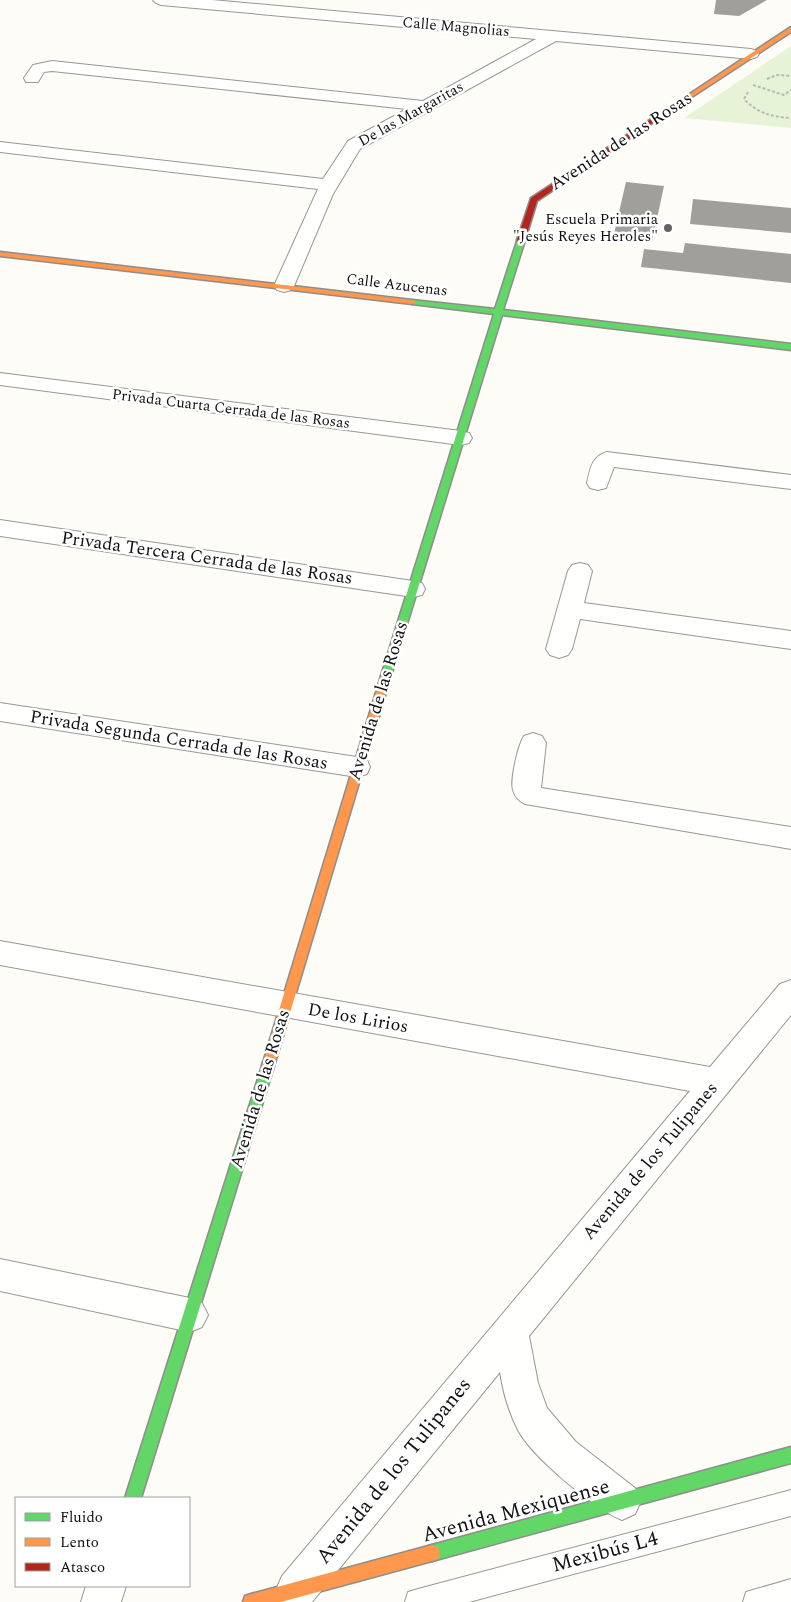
<svg xmlns="http://www.w3.org/2000/svg" width="791" height="1602" font-family="Spectral,serif">
	<rect width="100%" height="100%" fill="#fdfcf7"/>
	<path fill="#e7f3d7" d="M791,46V128L684,118Z"/>
	<g fill="#a19f9c">
		<path d="M716,0H767L739,16L714,14Z"/>
		<path d="M626,182L664,186L652,242L613,238Z"/>
		<path d="M693,199L791,208V233L690,224Z"/>
		<path d="M685,243L791,254V283L641,267L644,249L683,253Z"/>
	</g>
	<g fill="none" stroke-linecap="round" stroke-linejoin="round">
		<g stroke="#979795" stroke-width="2">
			<g id="lane">
				<path d="M791,1490V1516L469,1602H405L408,1592L418,1589Z"/>
				<path d="M791,1579V1602H743L746,1592Z"/>
			</g>
		</g>
		<g stroke="#979795" stroke-width="2">
			<g id="street">
				<path d="M153,0H212L751,49L757,51L759,54L757,57L751,59L556,41L360,149L333,194L294,286L291,290L284,292L277,290L274,286L318,189L0,152V142L323,179L348,141L407,109L52,71L44,72L38,82H26L24,78L33,65L52,61L423,101L536,39L161,5L156,3Z"/>
				<path d="M0,373L461,431L469,433L472,438L469,443L461,445L0,385Z"/>
				<path d="M607,452L791,475V489L614,467L606,488L598,490L590,488L587,483C590,469 592,456 607,452Z"/>
				<path d="M0,520L413,581L422,583L425,589L422,595L413,597L0,536Z"/>
				<path d="M580,563L588,565L592,571L584,603L791,631V649L580,619L572,649L568,655L559,658L550,655L546,649L568,571L572,565Z"/>
				<path d="M0,703L357,757L367,760L370,767L367,774L357,777L0,721Z"/>
				<path d="M533,733L542,736L546,743L541,788L791,827V849L525,804C519,801 515,797 513,790C510,780 518,745 524,736Z"/>
				<path d="M0,941L710,1067L780,984L791,980V1015L529,1336L538,1383L547,1408L576,1442L635,1488L641,1501L635,1514L622,1520C595,1509 532,1457 518,1430C509,1413 503,1391 500,1372L312,1602H281L276,1590L282,1576L690,1091L0,965Z"/>
				<path d="M0,1259L190,1298L202,1303L208,1315L202,1327L190,1332L0,1291Z"/>
				<path d="M86,1586H126L121,1602H81Z"/>
			</g>
		</g>
		<g stroke="#8e8d8b" stroke-width="3">
			<g id="fast">
				<path d="M518,238L525,240L503,310L791,344V350L502,315L391,676L390,679H382L381,676L494,314L412,304L408,302L412,300L495,309Z"/>
				<path d="M268,1060L273,1062L274,1066L141,1498H125L262,1066L263,1062Z"/>
				<path d="M791,1447V1463L432,1561L426,1559L424,1553L426,1547L432,1545Z"/>
			</g>
		</g>
		<g stroke="#8e8d8b" stroke-width="3">
			<g id="slow">
				<path d="M791,27V32L678,106L673,105Z"/>
				<path d="M0,252L412,300L416,302L412,304L0,256Z"/>
				<path d="M386,672L391,676L274,1066L273,1070L268,1072L263,1070L262,1066L381,676Z"/>
				<path d="M432,1545L438,1547L440,1553L438,1559L432,1561L281,1602H243L245,1596L251,1594Z"/>
			</g>
		</g>
		<g stroke="#8e8d8b" stroke-width="3">
			<path id="jam" d="M674,104L679,105L537,201L525,240L518,242L517,240L531,198Z"/>
		</g>
		<g stroke="#b9b9b8" stroke-width="2" stroke-dasharray="3 2" stroke-linecap="butt">
			<path d="M767,79L777,75L791,76"/>
			<path d="M753,85L784,95L791,90"/>
			<path d="M748,92L744,99C757,113 772,117 791,118"/>
		</g>
		<use href="#lane" fill="#fffffe" fill-rule="evenodd"/>
		<use href="#street" fill="#fffffe" fill-rule="evenodd"/>
		<use href="#fast" fill="#63d668" fill-rule="evenodd"/>
		<use href="#slow" fill="#ff974d" fill-rule="evenodd"/>
		<use href="#jam" fill="#b3261e" fill-rule="evenodd"/>
	</g>
	<circle fill="#646362" stroke="#fff" stroke-width="2" cx="668" cy="228" r="5"/>
	<g text-anchor="middle" dominant-baseline="central" stroke-width="5" stroke-linejoin="round" paint-order="stroke">
		<g font-size="15" fill="#111" stroke="#fff">
			<text transform="translate(456 27) rotate(5)">Calle Magnolias</text>
			<text transform="translate(411 114) rotate(-29)">De las Margaritas</text>
			<text transform="translate(397 285) rotate(7)">Calle Azucenas</text>
			<text transform="translate(231 409) rotate(7)">Privada Cuarta Cerrada de las Rosas</text>
		</g>
		<g font-size="15" fill="#111" stroke="#fff" text-anchor="end">
			<text x="658" y="219">Escuela Primaria<tspan x="658" dy="17">"Jesús Reyes Heroles"</tspan></text>
		</g>
		<g font-size="18" fill="#111" stroke="#fff">
			<text transform="translate(621 141) rotate(-33)">Avenida de las Rosas</text>
			<text transform="translate(207 558) rotate(8)">Privada Tercera Cerrada de las Rosas</text>
			<text transform="translate(378 701) rotate(-73)">Avenida de las Rosas</text>
			<text transform="translate(179 740) rotate(9)">Privada Segunda Cerrada de las Rosas</text>
			<text transform="translate(358 1018) rotate(10)">De los Lirios</text>
			<text transform="translate(260 1089) rotate(-73)">Avenida de las Rosas</text>
			<text transform="translate(650 1161) rotate(-50)">Avenida de los Tulipanes</text>
		</g>
		<g font-size="21" fill="#111" stroke="#fff">
			<text transform="translate(394 1471) rotate(-51)">Avenida de los Tulipanes</text>
			<text transform="translate(516 1511) rotate(-15)">Avenida Mexiquense</text>
			<text transform="translate(605 1552) rotate(-15)">Mexibús L4</text>
		</g>
	</g>
	<rect x="15" y="1497" width="175" height="90" fill="#ffffff" stroke="#a0a0a0"/>
	<rect x="25" y="1513" width="25" height="8" fill="#63d668" stroke="#a0a0a0"/>
	<text x="60" y="1522" font-size="15" fill="#111111">Fluido</text>
	<rect x="25" y="1538" width="25" height="8" fill="#ff974d" stroke="#a0a0a0"/>
	<text x="60" y="1547" font-size="15" fill="#111111">Lento</text>
	<rect x="25" y="1563" width="25" height="8" fill="#b3261e" stroke="#a0a0a0"/>
	<text x="60" y="1572" font-size="15" fill="#111111">Atasco</text>
</svg>
